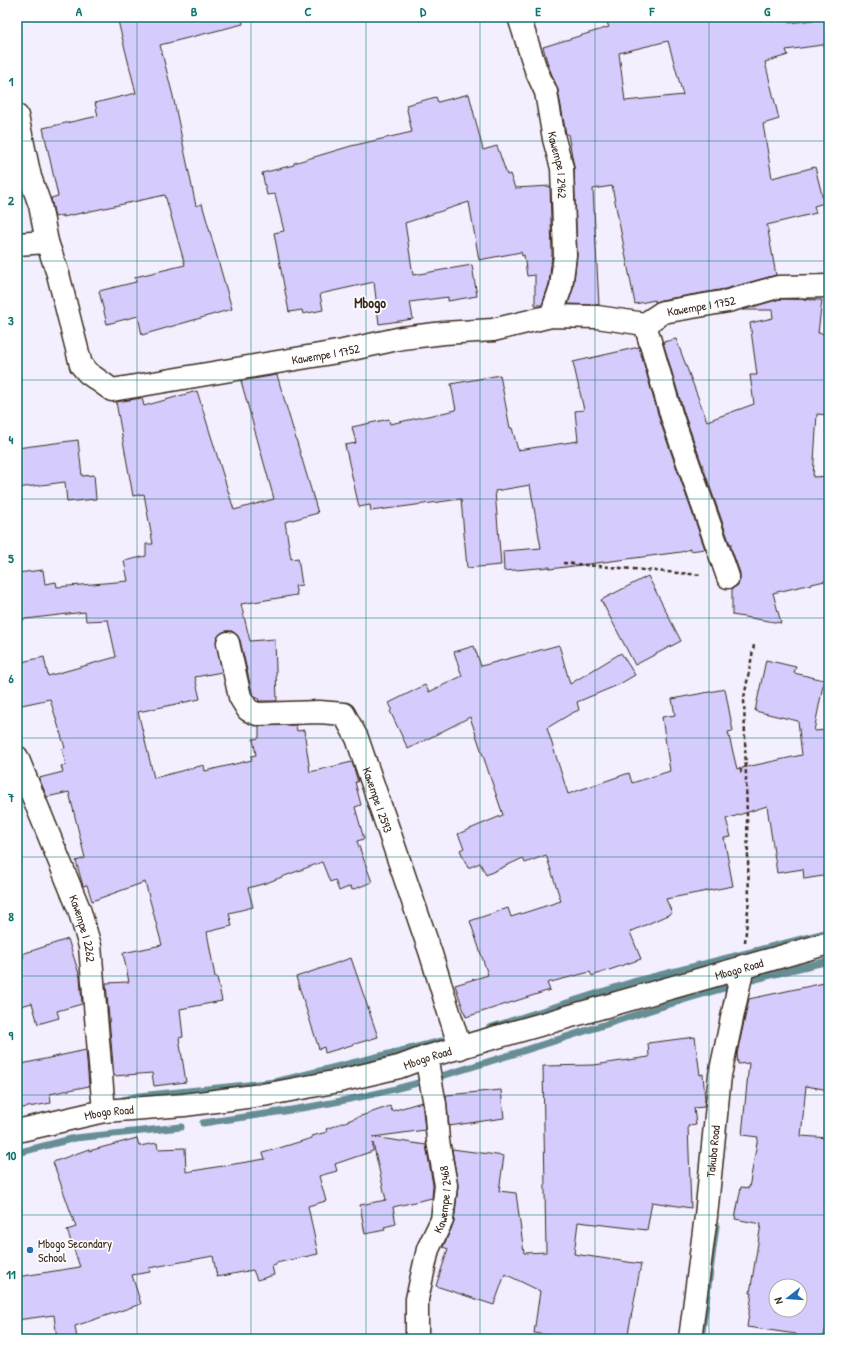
<svg xmlns="http://www.w3.org/2000/svg" width="846" height="1356" font-family="'Patrick Hand',sans-serif">
	<rect width="100%" height="100%" fill="#f3effe"/>
	<filter id="ink" filterUnits="userSpaceOnUse"><feTurbulence type="fractalNoise" baseFrequency=".025" numOctaves="2"/><feDisplacementMap in="SourceGraphic" scale="8" xChannelSelector="R" yChannelSelector="G"/><feConvolveMatrix kernelMatrix="1 2 1 2 8 2 1 2 1" color-interpolation-filters="sRGB"/></filter>
	<g filter="url(#ink)">
		<g fill="none" stroke-linecap="round" stroke-linejoin="round">
			<g stroke="#678e95" stroke-width="7">
				<path d="M489,1028L633,982L829,932"/>
				<path d="M123,1100L139,1096L275,1082L450,1039"/>
				<path d="M203,1123C274,1113 345,1103 414,1084C553,1045 688,992 829,961"/>
				<path d="M17,1153L75,1138L181,1127"/>
				<path d="M701,1339L716,1226"/>
			</g>
		</g>
		<g fill="#d6cbfd" stroke="#3b2a1e" fill-rule="evenodd">
			<path d="M117,17H242L243,24L160,45L173,96L196,206L202,204L232,309L142,335L138,316L107,324L99,291L136,282L135,277L185,265L165,195L63,217V215L55,217L51,198L58,196L43,128L98,116L95,103L136,93Z"/>
			<path d="M629,17H787L789,23L829,18V44L786,50L788,55L765,62L779,119L763,124L772,178L815,167L824,203L814,206L816,213L767,225L776,275L725,289L661,300L655,302V300L635,304L612,186L593,189L599,305L568,304L573,289L577,255L574,167L568,134H566L558,90L548,65L543,47L609,27L607,23ZM668,41L683,95L625,101L619,53Z"/>
			<path d="M469,94L483,150L497,146L507,175L510,174L515,188L550,186L552,254L549,284L542,305H535V275L527,276L524,255L522,256L521,252L479,260L469,202L405,223L413,275L472,265L477,296L448,301V297L410,302L413,319L379,324L374,282L320,294L323,310L303,314L302,310L289,312L274,233L284,231L275,194L267,195L262,173L294,165V163L351,146L412,132L406,105L436,97L438,102Z"/>
			<path d="M780,299L822,300L818,333L829,334V415L817,414L813,477L829,476V580L773,593L781,623L732,615V589L738,585L740,579V573L731,548V543L730,544L684,413L663,342L676,339L707,421L754,404L750,375H757L750,323L773,318L772,310H742Z"/>
			<path d="M639,347L660,421L705,549L690,551V549L681,552L550,569V567L504,571L503,551L541,548L530,485L495,491L501,565L467,568L461,499L371,511L370,505L359,507L345,445L356,443L352,427L389,419L390,424L456,410L451,384L500,375L510,428H512L518,450L578,441L575,411L584,410L573,362Z"/>
			<path d="M277,375L318,513L285,522L291,559L298,558L302,585L295,586L297,595L241,604L250,641L275,639L277,701H259L258,698H255L252,692L240,640L237,635L232,631H226L220,634L216,640L222,672L195,677L200,699L138,712L154,778L204,765L205,771L252,760L251,756L256,755L253,739L259,738V726L296,725L297,731L304,730L310,772L352,762L358,782H355L361,805L355,807L364,839L357,841L372,882L352,890L351,886L339,891L335,880L330,882L322,862L266,883L248,888L253,907L229,913L232,926L207,932L215,977H217L222,1001L180,1009L183,1037L179,1038L186,1082L154,1086L152,1073L114,1076L106,983L129,982L123,953L162,945L145,882L92,901L87,885L83,886L76,861L85,858L69,792L47,797L39,778L63,772L61,766L66,765L62,749L65,748L50,699L17,706V663L44,657L48,676L116,657L108,620L86,621L85,612L17,620V573L43,570L45,584L56,582L57,587L128,581L124,561L146,556V544H153L144,494L133,496L116,402L142,398L144,406L197,391L234,510L274,499L241,381Z"/>
			<path d="M78,440L82,476L94,475L96,499L67,502L65,482L17,488V448Z"/>
			<path d="M648,576L681,641L635,665L601,600Z"/>
			<path d="M559,645L570,684L621,653L635,675L618,685L577,702L579,710L572,713L547,728L568,794L629,773L632,783L670,771L662,717L675,715L672,699L725,689L733,731L728,732L737,769L740,768L741,773L742,768L802,755L798,721L755,711L766,660L796,667L794,673L824,680L814,731L829,730V750H826L829,776V875L804,879L803,869L777,873L767,806L726,819L731,837L724,838L733,886L666,899L672,913L630,932L641,959L592,976L590,972L547,983L550,990L466,1017L455,985L488,975L470,921L508,908L511,917L561,901L546,855L525,863L523,858L486,875L480,863L468,868L460,850L464,848L458,834L503,815L470,717L408,749L390,711L392,709L389,703L425,685L429,692L462,676L454,652L474,646L481,666Z"/>
			<path d="M68,939L80,977L82,1004L57,1011L59,1018L38,1024L32,1003L17,1007V959L24,957L22,954Z"/>
			<path d="M351,958L378,1037L325,1053L324,1047L319,1049L296,977Z"/>
			<path d="M829,982V1090L806,1086L801,1136L829,1138V1316L823,1339H794L796,1334L747,1327L752,1293H750L761,1224L735,1219L741,1187L749,1188L758,1137L742,1135L749,1063L738,1064L737,1054L749,999ZM776,1286H800V1310H776Z"/>
			<path d="M695,1037L700,1075L703,1074L705,1099L704,1107L694,1108L696,1125L688,1126L691,1208L652,1202L647,1230L578,1222L574,1254L641,1264L627,1339H575L534,1333L540,1291L505,1274L494,1305L436,1286L448,1249L443,1247L454,1222L458,1186L452,1149L504,1156L499,1191L516,1193L524,1253L546,1252L543,1066L594,1065L649,1057L648,1043Z"/>
			<path d="M86,1050L89,1086L50,1094L51,1103L17,1109V1065Z"/>
			<path d="M501,1090L504,1118L449,1126L446,1095Z"/>
			<path d="M422,1102L425,1130L373,1137L426,1145L433,1185L432,1198L393,1207L396,1224L384,1227L385,1230L365,1234L360,1205L386,1200L373,1143V1151L335,1164L337,1171L319,1176L326,1201L308,1206L318,1254L276,1263V1265L272,1266L274,1275L257,1280L253,1270L217,1277L213,1256L149,1268L150,1272L132,1275L141,1304L75,1326L77,1339H57L54,1315L17,1320V1277L80,1267L67,1230L76,1227L53,1162L89,1149V1151L137,1138L139,1146L157,1143L158,1149L185,1148L186,1172L265,1159L263,1153L312,1138V1136L327,1132L326,1129L358,1117L390,1106L392,1111Z"/>
		</g>
		<g fill="none" stroke-linecap="round" stroke-linejoin="round">
			<g stroke="#3b2a1e" stroke-width="25">
				<g id="minor">
					<path id="s1" d="M519,17L536,70L546,92L554,139L562,168L565,255L561,287L551,316"/>
					<path id="s2" d="M17,116L30,177L40,205L47,242L58,274L81,365L88,373L112,390L343,351L402,338L444,333L493,330L551,316L597,317L645,324L663,312L728,301L778,287L829,286"/>
					<path d="M17,244L47,242"/>
					<path d="M645,324L672,417L728,577"/>
					<path id="s3" d="M228,643L240,697L248,710L257,714L319,712L344,714L357,738L431,954L460,1048"/>
					<path id="s4" d="M17,757L79,909L90,946L104,1111"/>
					<path id="s5" d="M417,1339V1299L428,1249L442,1220L446,1185L438,1141L435,1104L426,1057"/>
					<path id="s6" d="M690,1339L706,1216L720,1075L743,966"/>
				</g>
			</g>
			<g stroke="#3b2a1e" stroke-width="25">
				<g id="tertiary">
					<path id="s7" d="M17,1131L104,1111L184,1105L269,1094L339,1081L399,1067L426,1057L829,943"/>
				</g>
			</g>
			<g stroke="#3b2a1e" stroke-width="2.5" stroke-dasharray="4 3" stroke-linecap="butt">
				<path d="M563,563L702,575"/>
				<path d="M745,942L749,899L744,698L754,645"/>
			</g>
			<use href="#minor" stroke="#fff" stroke-width="22"/>
			<use href="#tertiary" stroke="#fff" stroke-width="22"/>
		</g>
	</g>
	<path fill="none" stroke="#0f766e" stroke-width="1" stroke-opacity="0.55" d="M137,17V1339M251,17V1339M366,17V1339M480,17V1339M595,17V1339M709,17V1339M17,141H829M17,261H829M17,380H829M17,499H829M17,618H829M17,738H829M17,857H829M17,976H829M17,1095H829M17,1215H829"/>
	<circle fill="#1f6fb2" stroke="#fff" stroke-width="1.5" cx="30" cy="1250" r="4"/>
	<g text-anchor="middle" dominant-baseline="central" stroke-width="3.5" stroke-linejoin="round" paint-order="stroke">
		<g font-size="12" fill="#3b2a1e" stroke="#fff">
			<text stroke="none"><textPath href="#s1" startOffset="154">Kawempe I 2962</textPath></text>
			<text stroke="none"><textPath href="#s2" startOffset="898">Kawempe I 1752</textPath></text>
			<text stroke="none"><textPath href="#s2" startOffset="514">Kawempe I 1752</textPath></text>
			<text stroke="none"><textPath href="#s3" startOffset="260">Kawempe I 2593</textPath></text>
			<text stroke="none"><textPath href="#s4" startOffset="184">Kawempe I 2262</textPath></text>
			<text stroke="none"><textPath href="#s7" startOffset="742">Mbogo Road</textPath></text>
			<text stroke="none"><textPath href="#s7" startOffset="418">Mbogo Road</textPath></text>
			<text stroke="none"><textPath href="#s7" startOffset="94">Mbogo Road</textPath></text>
			<text stroke="none"><textPath href="#s6" startOffset="189">Takuba Road</textPath></text>
			<text stroke="none"><textPath href="#s5" startOffset="144">Kawempe I 2468</textPath></text>
		</g>
		<g font-size="12" fill="#3b2a1e" stroke="#fff" text-anchor="start">
			<text x="38" y="1243">Mbogo Secondary<tspan x="38" dy="14">School</tspan></text>
		</g>
		<g font-size="14" font-weight="bold" fill="#3b2a1e" stroke="#fff">
			<text x="370" y="302">Mbogo</text>
		</g>
	</g>
	<rect width="846" height="1356" fill="none" stroke="#fff" stroke-width="44"/>
	<g transform="translate(788 1298) rotate(253)"><circle r="19" fill="#ffffff" stroke="#b1aaa5"/>
	<path d="M0-3L7 15L0 10L-7 15Z" fill="#1f6fb2"/>
	<text y="-6" font-size="11" font-weight="bold" text-anchor="middle" fill="#3b2a1e">N</text>
	</g>
	<rect x="22" y="22" width="802" height="1312" fill="none" stroke="#0f766e" stroke-width="1.5"/>
	<g font-size="13" text-anchor="middle" font-weight="bold" fill="#0f766e">
		<text x="79" y="16">A</text>
		<text x="194" y="16">B</text>
		<text x="308" y="16">C</text>
		<text x="423" y="16">D</text>
		<text x="538" y="16">E</text>
		<text x="652" y="16">F</text>
		<text x="767" y="16">G</text>
		<text x="11" y="86">1</text>
		<text x="11" y="205">2</text>
		<text x="11" y="325">3</text>
		<text x="11" y="444">4</text>
		<text x="11" y="563">5</text>
		<text x="11" y="683">6</text>
		<text x="11" y="802">7</text>
		<text x="11" y="921">8</text>
		<text x="11" y="1040">9</text>
		<text x="11" y="1160">10</text>
		<text x="11" y="1279">11</text>
	</g>
</svg>
